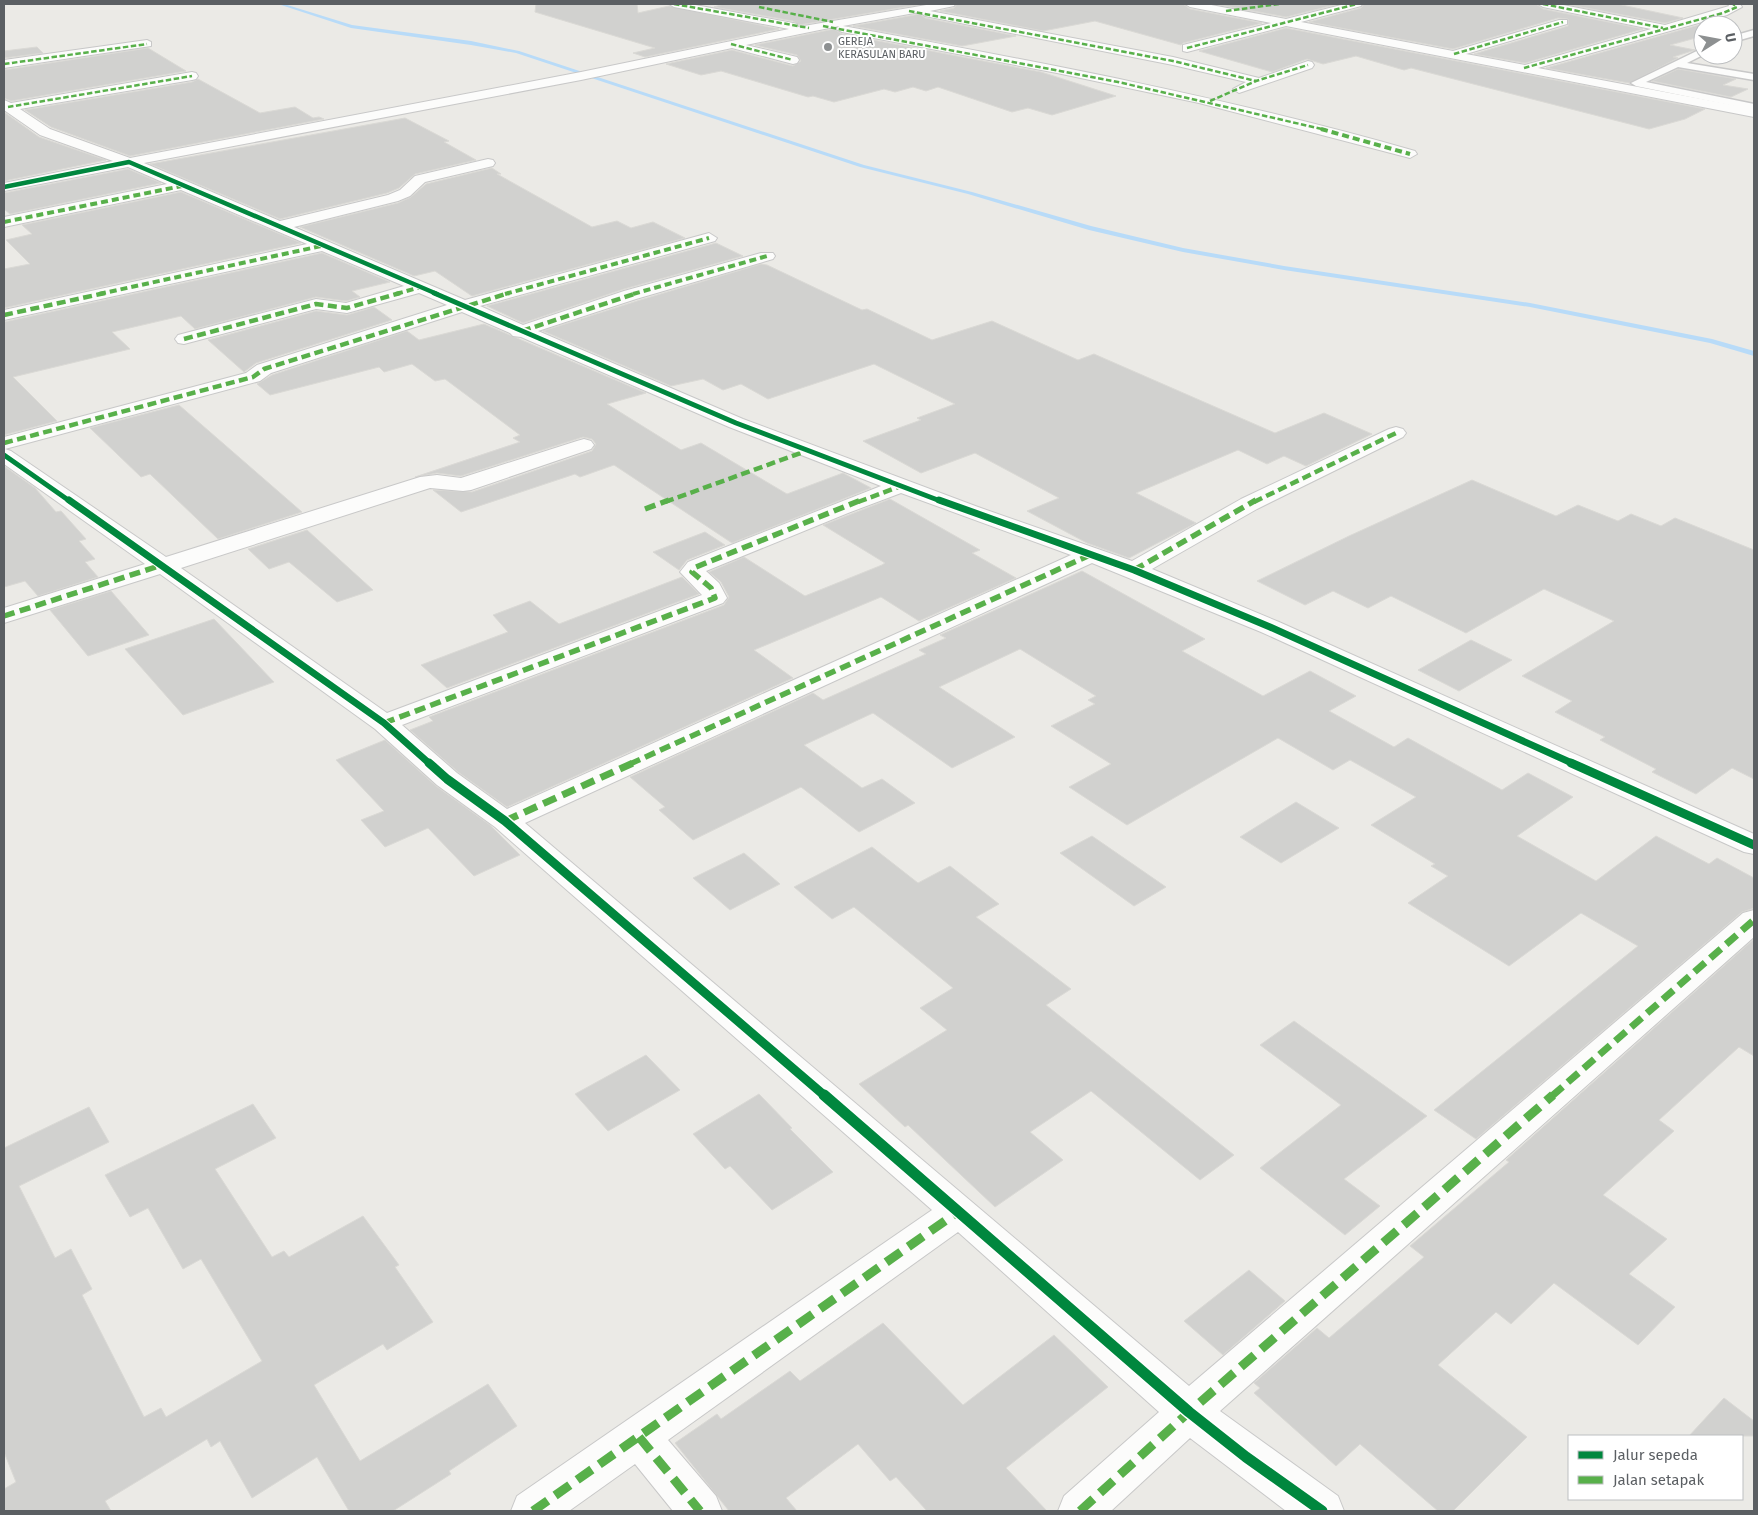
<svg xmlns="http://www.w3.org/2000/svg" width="1758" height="1515" font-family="'Fira Sans',sans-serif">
	<rect width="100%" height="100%" fill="#ebeae6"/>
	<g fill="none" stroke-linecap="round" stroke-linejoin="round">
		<path fill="#b8dbf8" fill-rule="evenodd" d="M278,4H284L352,25L471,41L519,51L864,165L972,192L1091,226L1183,248L1284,266L1530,303L1712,339L1754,351V356L1710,343L1530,307L1284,270L1183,252L1089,230L968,194L860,167L516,53L471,45L351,28Z"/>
	</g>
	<g fill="#d1d1cf" stroke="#dad9d5">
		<path d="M536,4H637L638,13L669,6L779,29L645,57L633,53L655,48L535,12Z"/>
		<path d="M724,4H922L799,25L793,21L714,7Z"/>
		<path d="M957,4H1183L1190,9L1262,23L1183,43L1181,45L1095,21L1043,31L940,11L954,8Z"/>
		<path d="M1215,4H1338L1286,17Z"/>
		<path d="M1364,4H1536L1543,9L1643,29L1525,63L1474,54L1568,26V19L1558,18L1453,49L1309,22L1361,8Z"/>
		<path d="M1566,4H1617L1683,18L1665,23Z"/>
		<path d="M920,14L925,18L1016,36L962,46L853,26Z"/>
		<path d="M1706,23L1717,25H1703V36L1670,45L1695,50L1673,57L1678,58L1629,83L1546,68Z"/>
		<path d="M1286,28L1705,109L1685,119L1649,129L1411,68L1404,70L1356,56L1323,64L1307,59L1272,72L1199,51Z"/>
		<path d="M834,29L842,34L1041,72L1116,96L1052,115L1028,108L1012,112L938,87L926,91L913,87L895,92L884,89L834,102L813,96L808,97L721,71L701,75L666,64L732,50L793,66L801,61L797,55L755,45Z"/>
		<path d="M37,47L43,53L4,58V51Z"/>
		<path d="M148,48L186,71L11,101L4,98V70Z"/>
		<path d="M1678,69L1736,79L1723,85L1748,89L1731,97L1652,81Z"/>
		<path d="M198,79L260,113L295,107L313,118L319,117L324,119L130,156L51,127L25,110L192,82Z"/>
		<path d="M4,112L39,137L106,160L4,181Z"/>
		<path d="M405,118L449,141L444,142L476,160L415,174L399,188L387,193L280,219L150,164Z"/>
		<path d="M492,168L501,174H497L592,227L617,221L631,228L653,222L685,238L472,296L435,271L414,276L300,227L398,203L411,197L426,184Z"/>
		<path d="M128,169L161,183L10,214L4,209V193Z"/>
		<path d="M181,192L301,243L4,308V269L30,264L6,240L32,234L22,225Z"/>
		<path d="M716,243L743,256L624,289L523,323L487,306Z"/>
		<path d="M322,253L390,282L352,291L360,297L346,301L316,297L195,329L181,316L112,332L130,349L13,377L57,421L4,435V322Z"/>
		<path d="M761,264L767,265L862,310L867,309L932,340L992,321L1078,360L1094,354L1275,433L1324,413L1372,434L1306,466L1284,456L1267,464L1238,450L1136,493L1196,523L1129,558L1087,543L1027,511L1059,498L975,453L921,473L863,441L921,420L917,418L955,404L874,364L768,399L741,384L723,390L703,379L671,386L543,331L637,301Z"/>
		<path d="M374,307L392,320L256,363L244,372L208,340L316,311L347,315Z"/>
		<path d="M484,324L646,393L607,404L681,450L701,443L787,494L843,473L871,488L732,543L614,465L580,477L575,474L461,512L433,490L472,492L592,451L596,444L592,439L583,437L461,476L437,473L415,477L520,442L513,438L520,435L445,379L435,381L412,364L384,372L379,367L270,395L257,384L272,375L407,331L419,340Z"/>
		<path d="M179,405L302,512L218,539L150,474L141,477L90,428Z"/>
		<path d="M4,466L35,488L56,512L61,511L86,539L79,541L95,559L85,562L98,577L38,596L25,581L4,587Z"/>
		<path d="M1472,480L1556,516L1578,505L1618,521L1631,514L1661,526L1675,518L1754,550V779L1732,768L1696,794L1652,772L1656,769L1600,740L1605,737L1555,712L1572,701L1522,676L1614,621L1544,589L1466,633L1391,596L1368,608L1333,591L1305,605L1257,581L1349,536Z"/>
		<path d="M890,499L980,550L972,553L1016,578L919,621L881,597L754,650L793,678L507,807L458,772L410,730L433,721L429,717L724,605L729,597L721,582L709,572L744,557L805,596L882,565L885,563L823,525Z"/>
		<path d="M307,530L373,590L337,602L289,562L269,569L248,549Z"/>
		<path d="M705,532L725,545L687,560L679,570L653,552Z"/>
		<path d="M1082,571L1205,639L1182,651L1263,696L1310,671L1356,696L1329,711L1394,747L1408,738L1502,790L1528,773L1573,797L1517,836L1596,881L1656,836L1709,864L1717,858L1754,878V908L1742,912L1476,1139L1434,1110L1638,946L1581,913L1509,966L1408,903L1448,876L1431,866L1435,864L1371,825L1416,797L1350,760L1333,770L1278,738L1127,825L1069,787L1111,764L1051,726L1095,704L1088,700L1096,696L1020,649L939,687L1015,737L952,768L873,713L804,745L862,788L882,779L915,803L859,832L801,787L693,840L659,810L665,807L630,777L813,693L823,700L926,654L919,650L946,638L940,635Z"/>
		<path d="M682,577L699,594L447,688L421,665L508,632L493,615L530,601L559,624Z"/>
		<path d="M111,591L149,635L88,656L50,610Z"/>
		<path d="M214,619L274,682L183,715L125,649Z"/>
		<path d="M1471,640L1512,660L1459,691L1418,670Z"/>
		<path d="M385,740L436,786L490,825L520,855L474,876L428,828L385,847L361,820L384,811L336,760Z"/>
		<path d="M1296,802L1339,828L1281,863L1240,837Z"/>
		<path d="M1092,836L1166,887L1134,906L1060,853Z"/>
		<path d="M872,847L918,883L950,866L999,904L976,917L1071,989L1046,1005L1234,1155L1200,1180L1091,1091L1030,1132L1063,1160L995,1207L908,1125L905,1127L859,1084L947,1030L920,1008L953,988L854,907L832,919L794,887Z"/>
		<path d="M744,853L780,884L730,910L693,878Z"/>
		<path d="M1754,939V1056L1739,1047L1659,1120L1674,1131L1603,1195L1667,1239L1629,1274L1675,1307L1638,1345L1554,1283L1511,1324L1496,1312L1438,1365L1527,1437L1453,1511H1438L1360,1444L1336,1466L1254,1393L1260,1388L1254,1383L1317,1328L1329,1338L1424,1257L1410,1246L1509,1162L1506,1160Z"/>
		<path d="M1294,1021L1427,1116L1344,1179L1380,1206L1345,1235L1260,1168L1341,1105L1260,1045Z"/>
		<path d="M646,1055L680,1090L608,1131L575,1094Z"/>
		<path d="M759,1094L792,1128L790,1129L833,1172L772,1210L730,1166L725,1169L693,1134Z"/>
		<path d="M253,1104L276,1138L215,1169L272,1257L284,1251L289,1257L363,1216L399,1265L395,1267L433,1322L387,1350L383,1344L314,1385L360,1461L488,1384L517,1426L449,1471L451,1474L393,1511H349L317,1457L252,1498L220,1441L211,1447L207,1439L105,1501L111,1511H4V1489L16,1482L4,1452V1148L89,1107L109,1142L19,1186L55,1258L71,1249L92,1289L82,1295L144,1417L161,1408L166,1417L262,1361L201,1259L183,1269L148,1208L130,1217L105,1175Z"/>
		<path d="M1249,1270L1285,1301L1223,1355L1184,1321Z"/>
		<path d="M883,1323L963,1405L1054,1335L1108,1387L1006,1468L1047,1511H927L896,1477L890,1481L858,1444L786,1498L797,1511H729L675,1443L717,1414L721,1419L790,1371L800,1381Z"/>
		<path d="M1724,1398L1754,1421V1436H1689Z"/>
	</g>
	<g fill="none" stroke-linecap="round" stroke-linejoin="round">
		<g stroke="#c8c8c8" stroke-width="3">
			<g id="service">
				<path d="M1754,30V36L1733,42V36Z"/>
				<path d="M1703,48V55L1687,63L1754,74V80L1678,67L1646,82L1754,104V110L1636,86L1631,83Z"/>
			</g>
		</g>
		<g stroke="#c8c8c8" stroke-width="2">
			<g id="minor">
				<path d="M669,4H690L793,23L797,24L798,27L932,4H955L954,6L930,11L1173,57L1259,78L1308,61L1312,62L1314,65L1312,68L1239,93L1233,89L1246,82L1173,65L925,16L920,12L843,26C1035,61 1227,97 1415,151L1417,154L1410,158L1199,103L1057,73L842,32L836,29L839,26L746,45L797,57L799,60L797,63L793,64L732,48L581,80L144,163L280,221L388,195L400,190L415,176L488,159L493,160L495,163L493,166L425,182L410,196L398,201L294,227L465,300L709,233L717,238L715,241L480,306L523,325L624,291L761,253H773L775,256L773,259L636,299L538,331L743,419L978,507L1132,561L1241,499L1389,429L1396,427L1403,429L1406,433L1403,437L1257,509L1152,569L1279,622L1754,834V854L1744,852L1261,632L1092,563L525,823L1189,1386L1743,913L1754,910V937L1220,1411L1338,1496L1344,1511H1286L1190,1438L1111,1511H1058L1064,1496L1159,1412L958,1232L668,1440L716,1496L722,1511H673L635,1464L569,1511H511L517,1496L932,1210L495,827L437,785L375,729L160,574L4,623V608L145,564L4,464V437L246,373L257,365L447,305L419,293L347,313L316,309L184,344L178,343L175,339L178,335L316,299L346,303L404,286L322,251L4,320V310L307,244L181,190L4,227V217L167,184L128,167L4,191V183L113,161L40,135L4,110V100L11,103L192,72L196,73L198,76L196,79L192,80L20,109L50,129L130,158L581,72L789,29L674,7ZM462,312L510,333L513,336L521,337L729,427L881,486L688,562L680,572L702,595L387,713L181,568L430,488L463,491L471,490L591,449L594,445L591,441L584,439L577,441L461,478L437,475L420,477L166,557L11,451L5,449L260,381L271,373ZM901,493L1071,555L507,809L457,773L402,725L723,603L727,598L719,583L706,571L848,513Z"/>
				<path d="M1185,4H1206L1286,19L1345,4H1362L1361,6L1301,22L1453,51L1559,20H1567V24L1466,54L1525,65L1651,29L1543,7L1538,4H1558L1665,25L1729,6L1728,4H1740L1742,7L1727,15L1538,68L1754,109V117L1286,26L1187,52L1183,51V45L1271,23L1190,7Z"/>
				<path d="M147,40L151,42V46L4,68V60Z"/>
			</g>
		</g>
		<use href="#service" fill="#fcfcfb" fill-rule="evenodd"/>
		<use href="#minor" fill="#fcfcfb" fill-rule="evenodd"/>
		<g stroke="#58b04a" stroke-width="2.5" stroke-dasharray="5.5 2.5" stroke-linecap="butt">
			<path d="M674,4L809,28"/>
			<path d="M1543,4L1663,28"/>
			<path d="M759,7L833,22"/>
			<path d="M909,11L1173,61L1256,81"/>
			<path d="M1226,11L1279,4"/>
			<path d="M823,26L1118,82L1326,130"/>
			<path d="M731,44L793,60"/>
			<path d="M1187,48L1357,4"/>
			<path d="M1454,54L1563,22"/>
			<path d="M4,64L147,44"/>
			<path d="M1524,68L1723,13L1737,7L1733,4"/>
			<path d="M1210,101L1256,81L1308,65"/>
			<path d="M8,107L192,76"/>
		</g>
		<g stroke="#58b04a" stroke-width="4" stroke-dasharray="7 4" stroke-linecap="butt">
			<path d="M1321,129L1410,154"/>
			<path d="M4,222L182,186"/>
			<path d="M99,294L321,246"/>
			<path d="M396,294L421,287"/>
			<path d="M505,294L709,238"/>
			<path d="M633,294L767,256"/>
		</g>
		<g stroke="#58b04a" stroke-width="4.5" stroke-dasharray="9 4.5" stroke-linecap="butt">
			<path d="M4,315L105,293"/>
			<path d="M522,331L637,293"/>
			<path d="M184,339L316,304L347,308L400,293"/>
			<path d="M4,443L253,377L264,369L509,293"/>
			<path d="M665,502L806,451"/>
			<path d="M858,502L901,486"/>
			<path d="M1254,502L1396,433"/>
		</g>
		<g stroke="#58b04a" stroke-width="5.5" stroke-dasharray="11 5.5" stroke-linecap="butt">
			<path d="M645,509L669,500"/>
			<path d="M1134,570L1256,500"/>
			<path d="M4,616L162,565"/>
			<path d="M384,723L715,598L711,588L692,572L696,567L861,500"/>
			<path d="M630,764L1090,555"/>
		</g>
		<g stroke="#58b04a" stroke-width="7" stroke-dasharray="14 7" stroke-linecap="butt">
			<path d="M505,821L633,763"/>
			<path d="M1552,1096L1754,920"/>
		</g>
		<g stroke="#58b04a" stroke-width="9" stroke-dasharray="18 9" stroke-linecap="butt">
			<path d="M639,1437L700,1511"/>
			<path d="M533,1511L959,1211"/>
			<path d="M1080,1511L1189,1412L1553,1095"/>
		</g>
		<g stroke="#fff" stroke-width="6">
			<path id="cycleway-far4" d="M4,187L129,162L437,294"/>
		</g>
		<g stroke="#fff" stroke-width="8">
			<g id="cycleway-far3">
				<path d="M434,293L736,423L943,502"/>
				<path d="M4,455L71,502"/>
			</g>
		</g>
		<g stroke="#fff" stroke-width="9">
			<g id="cycleway-far2">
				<path d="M69,500L384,723L430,764"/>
				<path d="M939,500L1134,570L1270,627L1574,764"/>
			</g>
		</g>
		<g stroke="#fff" stroke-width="12">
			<g id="cycleway-far1">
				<path d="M429,763L447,779L505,821L825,1096"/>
				<path d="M1571,763L1754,845"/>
			</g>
		</g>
		<g stroke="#fff" stroke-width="14">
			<path id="cycleway" d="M824,1095L1189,1412L1246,1457L1322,1511"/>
		</g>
		<use href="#cycleway-far4" stroke="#00873e" stroke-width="4.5"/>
		<use href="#cycleway-far3" stroke="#00873e" stroke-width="5"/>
		<use href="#cycleway-far2" stroke="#00873e" stroke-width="7"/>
		<use href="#cycleway-far1" stroke="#00873e" stroke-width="9"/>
		<use href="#cycleway" stroke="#00873e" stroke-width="11"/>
	</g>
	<circle fill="#8d9091" stroke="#fff" stroke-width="2" cx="828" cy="47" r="5"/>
	<g text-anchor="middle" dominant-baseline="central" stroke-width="4" stroke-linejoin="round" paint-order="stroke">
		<g font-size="11" fill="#5b5f63" stroke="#fff" text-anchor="start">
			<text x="838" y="41">GEREJA<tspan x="838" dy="13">KERASULAN BARU</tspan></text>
		</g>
	</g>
	<rect width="1758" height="1515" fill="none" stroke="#5b5f63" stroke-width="10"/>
	<rect x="1568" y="1435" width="175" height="65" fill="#ffffff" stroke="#bdbfc1"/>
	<rect x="1578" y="1451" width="25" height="8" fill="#00873e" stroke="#bdbfc1"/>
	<text x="1613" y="1460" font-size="15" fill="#5b5f63">Jalur sepeda</text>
	<rect x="1578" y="1476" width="25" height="8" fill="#58b04a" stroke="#bdbfc1"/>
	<text x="1613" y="1485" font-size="15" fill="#5b5f63">Jalan setapak</text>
	<g transform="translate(1718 40) rotate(79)"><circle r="24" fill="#ffffff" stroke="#bdbfc1"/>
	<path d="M0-4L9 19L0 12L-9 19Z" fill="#8d9091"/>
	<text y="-8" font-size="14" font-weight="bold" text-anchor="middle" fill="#5b5f63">U</text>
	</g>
</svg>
